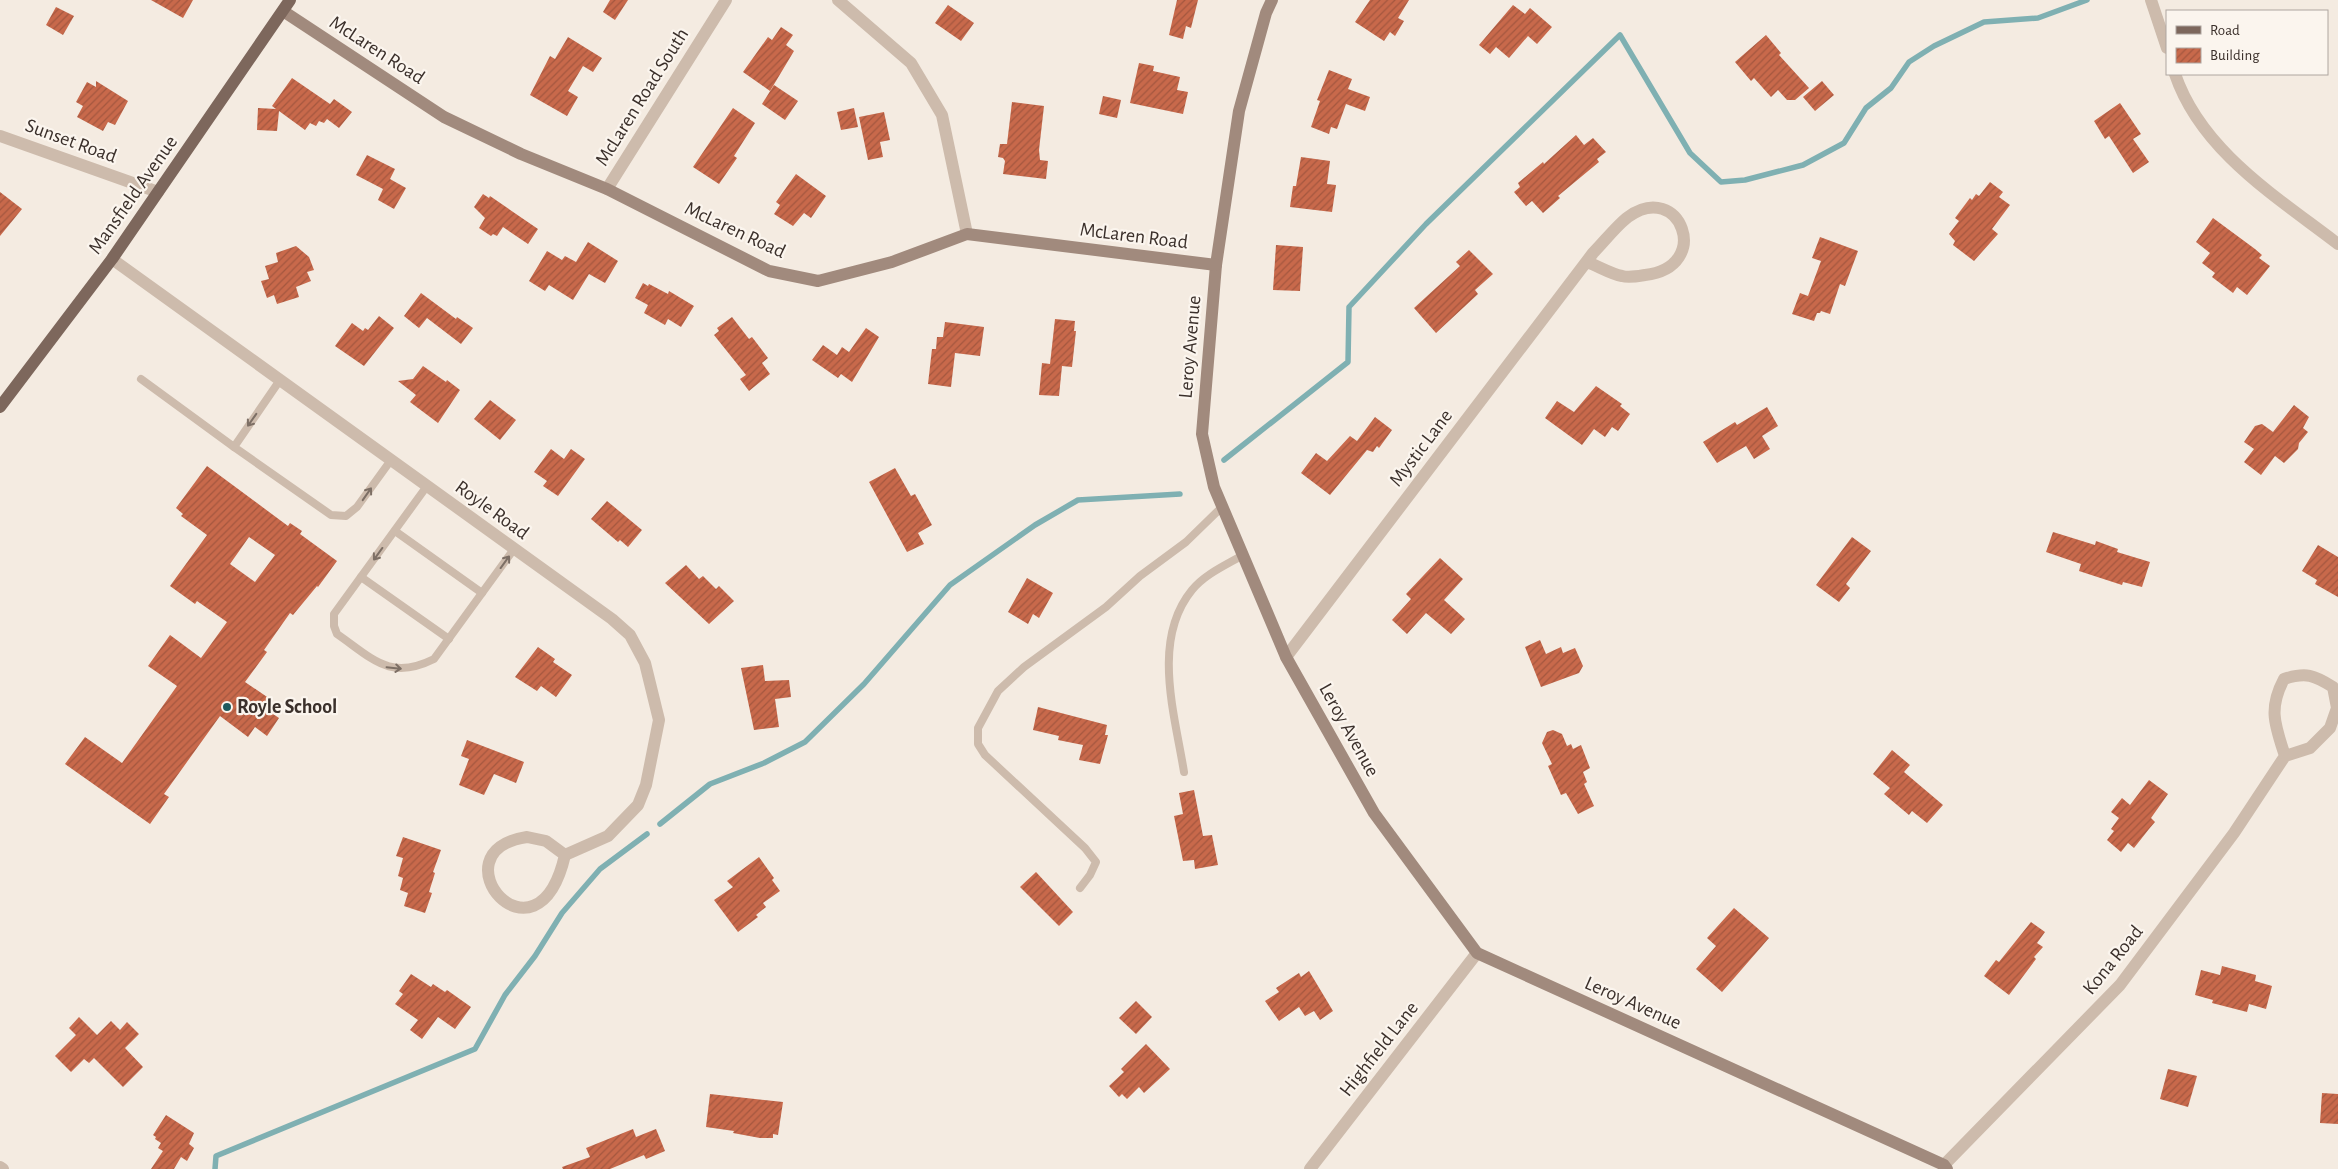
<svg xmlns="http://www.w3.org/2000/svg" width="2338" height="1169" font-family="'Alegreya Sans',sans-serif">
	<defs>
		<pattern id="building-hatch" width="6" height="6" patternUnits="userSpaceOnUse" patternTransform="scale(1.25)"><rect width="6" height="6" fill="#c8694b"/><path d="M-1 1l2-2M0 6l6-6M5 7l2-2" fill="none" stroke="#a4573f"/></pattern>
	</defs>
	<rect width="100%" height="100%" fill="#f4ebe1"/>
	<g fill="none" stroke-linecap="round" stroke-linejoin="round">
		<g stroke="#7fb0b2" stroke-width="5.5">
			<path d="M1224,460L1348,362L1349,307L1426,224L1620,35L1690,153L1721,182L1745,180L1803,165L1844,143L1866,108L1891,88L1909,62L1934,46L1984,22L2038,18L2087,0"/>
			<path d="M660,824L710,784L764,763L805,742L864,684L950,585L1035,525L1078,500L1180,494"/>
			<path d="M215,1169L216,1156L475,1049L505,995L535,956L562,913L600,869L647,834"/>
		</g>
	</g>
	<g fill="url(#building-hatch)" fill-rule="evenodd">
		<path d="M151,0H193L183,18Z"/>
		<path d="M610,0H628L615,20L603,12Z"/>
		<path d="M1177,0H1198L1191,28L1186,26L1183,39L1169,35Z"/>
		<path d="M1370,0H1409L1398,18L1404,21L1395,36L1390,32L1384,41L1355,22Z"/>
		<path d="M948,5L974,23L961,41L935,23Z"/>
		<path d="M1513,5L1525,14L1530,8L1552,27L1537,44L1528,36L1509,58L1496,47L1490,54L1479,45Z"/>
		<path d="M56,7L74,16L63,35L46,25Z"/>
		<path d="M781,27L793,35L786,45L794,51L770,91L743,72L768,37L772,40Z"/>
		<path d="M1766,35L1781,53L1779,55L1809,88L1795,100H1787L1778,90L1771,97L1754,78L1751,81L1735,62Z"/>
		<path d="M568,37L602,58L593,72L583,66L568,91L578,97L567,116L530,95L550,56L555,59Z"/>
		<path d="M1139,63L1154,66L1153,71L1180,77L1177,90L1188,92L1183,114L1130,103Z"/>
		<path d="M1329,70L1352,79L1348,89L1370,97L1365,111L1346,104L1337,129L1331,127L1329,134L1311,127L1320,101L1317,100Z"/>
		<path d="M292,78L330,104L334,99L352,112L339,128L327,119L324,123L319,121L316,126L310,123L305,130L279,111L277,131L257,130L258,108L276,109L272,106Z"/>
		<path d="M96,81L128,101L115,125L108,122L103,131L77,117L83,106L76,102L87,82L96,87Z"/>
		<path d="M1822,81L1834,95L1815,111L1803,97Z"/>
		<path d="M774,85L798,101L785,120L762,104Z"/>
		<path d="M1103,96L1121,100L1117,118L1099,114Z"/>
		<path d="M1012,102L1044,106L1039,150L1040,160L1048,161L1046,179L1003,174L1005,161L1003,158L998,157L1000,144H1007Z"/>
		<path d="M2120,103L2141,134L2133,139L2149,162L2133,173L2109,136L2105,139L2094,121Z"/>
		<path d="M733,108L755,123L734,156L737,158L719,184L693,167Z"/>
		<path d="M854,108L858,127L841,130L837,112Z"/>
		<path d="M884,112L890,140L880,142L883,157L868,160L859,117Z"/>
		<path d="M1576,135L1584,145L1593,138L1606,152L1597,159L1599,162L1558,196L1560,198L1543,213L1532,201L1526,206L1514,192L1520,187L1518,183L1543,162L1544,164Z"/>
		<path d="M367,155L395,169L390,179L406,188L394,209L378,200L383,189L356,175Z"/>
		<path d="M1301,157L1330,161L1327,184L1336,185L1332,212L1290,207L1293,186H1296Z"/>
		<path d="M796,174L826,196L811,218L804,213L793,226L774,214L780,205L776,202Z"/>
		<path d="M1990,182L2003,192L1999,197L2010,205L1992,229L1998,234L1974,261L1953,245L1955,241L1949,234L1959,221L1955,218L1970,198L1972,200L1976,194L1979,196Z"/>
		<path d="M0,192L22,209L0,236Z"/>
		<path d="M483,194L489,198L490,196L538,229L528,244L503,227L497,236L493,234L491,236L479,228L485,218L474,207Z"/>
		<path d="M2213,218L2255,249L2262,255L2259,258L2270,266L2247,295L2237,287L2233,293L2212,277L2215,273L2202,263L2210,253L2196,242Z"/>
		<path d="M1820,237L1858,251L1845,286L1840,284L1830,314L1821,311L1820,313H1817L1814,321L1792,314L1800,293L1808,296L1821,261L1812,258Z"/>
		<path d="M588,242L618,261L605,283L589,274L573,300L549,285L545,291L529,281L547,251L562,260L565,256L576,262Z"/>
		<path d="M1276,245L1303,247L1300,291L1273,290Z"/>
		<path d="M296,246L309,257L314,270L307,272L311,281L296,287L299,297L277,304L274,295L267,298L261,281L269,279L265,266L278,262L276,253Z"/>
		<path d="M1469,250L1493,274L1475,290L1478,294L1436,333L1414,308L1460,266L1456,262Z"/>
		<path d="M643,283L648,286L649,284L668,294L669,291L694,306L681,327L668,319L665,325L644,313L648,305L635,298Z"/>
		<path d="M421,293L456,319L457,317L473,328L461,344L427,318L419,328L404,316Z"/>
		<path d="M379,316L394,328L364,366L335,346L352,323L363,331L365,328L368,330Z"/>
		<path d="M732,317L749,339L752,337L768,358L762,363L770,374L749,391L740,379L746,375L714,335L719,331L717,328Z"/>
		<path d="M1055,319L1075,321L1074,331H1076L1072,367L1062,366L1059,396L1039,395L1042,363L1050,364Z"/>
		<path d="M945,322L984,327L980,356L955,353L951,387L928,384L932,349H936L937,337H943Z"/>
		<path d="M866,328L879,337L852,382L841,374L838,378L812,360L823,345L837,355L842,347L849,352Z"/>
		<path d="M423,366L446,382L447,380L460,390L438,423L410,402L416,395L398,381L413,379Z"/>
		<path d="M1596,386L1622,404L1620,406L1630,414L1618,431L1612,427L1605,437L1594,429L1582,445L1545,418L1557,401L1574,412Z"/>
		<path d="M490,400L516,420L500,440L474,419Z"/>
		<path d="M2294,405L2309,417L2303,428L2308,432L2299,443L2298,449L2284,463L2275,456L2261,475L2244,462L2254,449L2244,442L2255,426L2262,424L2273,432Z"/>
		<path d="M1767,407L1778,426L1762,436L1770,449L1754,459L1746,446L1717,463L1703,442L1735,422L1737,425Z"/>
		<path d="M1375,417L1392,430L1379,448L1377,446L1373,452L1367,450L1330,495L1301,473L1316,453L1327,461L1350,436L1357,441Z"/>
		<path d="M551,449L564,459L571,449L585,459L558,496L543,486L547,481L534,472Z"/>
		<path d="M207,466L288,526L290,523L302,531L300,534L337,561L318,587L317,586L293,615L290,613L264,650L267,652L245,682L273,701L267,710L279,718L267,736L255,727L248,737L220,716L164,794L169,797L150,824L65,764L85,737L122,763L177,686L148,666L170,635L201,658L227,622L197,601L195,604L170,586L207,535L181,516L183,514L176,508ZM249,537L275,555L255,582L230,564Z"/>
		<path d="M895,468L911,496L915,494L932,525L918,533L924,544L907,552L869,482Z"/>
		<path d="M607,501L642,530L628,547L620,540L618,542L591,519Z"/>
		<path d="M2053,532L2095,545L2096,541L2118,549L2117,552L2150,562L2142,587L2123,582L2122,585L2079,571L2081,564L2046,552Z"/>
		<path d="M1852,537L1871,551L1846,584L1850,588L1839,602L1816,585Z"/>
		<path d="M2318,545L2338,557V597L2315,584L2317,580L2302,571Z"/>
		<path d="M1440,558L1463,579L1444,600L1465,619L1451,634L1426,613L1407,634L1392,620L1411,599L1406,594Z"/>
		<path d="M686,565L699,579L703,576L716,589L719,586L734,601L709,624L665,583Z"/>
		<path d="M1027,578L1053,593L1039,618L1033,614L1028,624L1008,612Z"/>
		<path d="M1540,640L1546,654L1561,647L1563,653L1575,648L1583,666L1579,673L1541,687L1525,647Z"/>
		<path d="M538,647L555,659L553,662L572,675L556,697L541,686L537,691L515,677Z"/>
		<path d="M763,665L765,681L789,680L791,697L775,699L779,727L754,730L741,668Z"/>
		<path d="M1038,707L1107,725L1105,735H1108L1100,764L1079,760L1083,745L1058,740L1059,736L1033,730Z"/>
		<path d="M1553,730L1562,734L1567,746L1571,744L1573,749L1581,745L1590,768L1583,772L1587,782L1584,784L1594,806L1578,814L1566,793L1561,795L1548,766L1552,764L1542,743L1547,732Z"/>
		<path d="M467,740L524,762L516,783L494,774L484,795L459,785L469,759L461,756Z"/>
		<path d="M1892,750L1910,765L1904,772L1943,805L1927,823L1912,811L1909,815L1884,794L1890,788L1873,774Z"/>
		<path d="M2149,780L2168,794L2151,818L2155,822L2149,829L2134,848L2128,843L2121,852L2107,840L2114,831L2111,829L2119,818L2111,812L2122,798L2130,805Z"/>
		<path d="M1194,790L1203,836L1212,835L1218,865L1195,869L1194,860L1183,861L1174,816L1183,814L1179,793Z"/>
		<path d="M403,837L441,850L433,872L435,873L429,892L432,893L425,913L404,906L408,893L400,890L403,878L398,876L403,858L396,856Z"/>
		<path d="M759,857L774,878L772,880L780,891L763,903L766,907L756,915L758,917L738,932L714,900L733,887L727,881Z"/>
		<path d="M1036,872L1073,912L1059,926L1020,887Z"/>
		<path d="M1734,908L1769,938L1722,992L1696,969L1716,946L1707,938Z"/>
		<path d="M2031,922L2045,932L2037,943L2043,947L2034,957L2036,959L2009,995L1984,976L1996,960L1999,962Z"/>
		<path d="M2222,966L2256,975L2255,981L2272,986L2266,1009L2249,1004L2247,1012L2212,1003L2213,1000L2195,995L2201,970L2220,975Z"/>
		<path d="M1309,971L1333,1011L1320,1020L1314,1011L1305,1016L1299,1007L1279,1021L1265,1001L1279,992L1276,988L1299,973L1301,977Z"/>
		<path d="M411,974L431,987L433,984L445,992L447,990L471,1007L455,1029L438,1017L422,1039L410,1030L418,1020L395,1004L403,994L399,991Z"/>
		<path d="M1136,1001L1152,1017L1136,1034L1119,1018Z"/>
		<path d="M79,1017L97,1035L111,1021L120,1030L127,1022L139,1034L125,1048L143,1067L123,1087L94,1058L89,1063L84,1059L71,1072L55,1056L76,1035L69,1028Z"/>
		<path d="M1146,1044L1170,1069L1144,1093L1139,1087L1127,1099L1122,1094L1119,1097L1109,1086L1124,1072L1121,1069Z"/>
		<path d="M2168,1069L2197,1076L2188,1107L2160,1099Z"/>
		<path d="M2322,1093L2338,1094V1124L2320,1123Z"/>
		<path d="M710,1094L783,1102L778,1135L773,1134V1138H760L733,1133L734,1131L706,1127Z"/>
		<path d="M166,1115L194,1133L189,1144L194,1148L187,1161L181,1157L174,1169H151L163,1151L158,1148L161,1143L155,1139L156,1137L153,1135Z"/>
		<path d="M633,1129L636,1137L656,1129L665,1151L646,1159L644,1155L610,1169H563L562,1167L590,1157L586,1148Z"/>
	</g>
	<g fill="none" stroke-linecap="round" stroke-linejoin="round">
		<g stroke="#cdbbac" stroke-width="8">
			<path d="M141,379L234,447"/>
			<path d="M280,380L234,447L331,515L346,516L357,507L391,460"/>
			<path d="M427,486L334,614V626L337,634C373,659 390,681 434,659L514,549"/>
			<path d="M395,531L482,593"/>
			<path d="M361,577L449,639"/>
			<path d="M1184,772C1175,715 1151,640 1192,590C1205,574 1226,565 1243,555"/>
			<path d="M1080,888L1090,875L1096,862L1085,848L985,755L978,744V728L998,691L1024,667L1106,607L1140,576L1186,542L1222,507"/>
		</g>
		<g stroke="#cdbbac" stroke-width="12">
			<path d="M838,0L911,63L942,115L967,234"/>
			<path d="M2151,0L2167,48"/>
			<path d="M2175,74C2201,151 2277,197 2338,244"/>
			<path d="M0,136L158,192"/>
			<path d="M607,189L726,0"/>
			<path d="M112,259L612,619L630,635L645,663L659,720L646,785L638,805L608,836L565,855"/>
			<path d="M1286,657L1593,253C1604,242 1617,225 1628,217C1680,179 1714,267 1645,275C1639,276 1629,278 1622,276C1611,274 1598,266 1587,262"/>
			<path d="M527,837L546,841L565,855C537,977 432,851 527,837Z"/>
			<path d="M1944,1165L2120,985L2234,833L2285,756C2275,725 2268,709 2284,679C2306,672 2314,675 2333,687L2337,708L2330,728L2310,748L2285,756"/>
			<path d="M0,1167L3,1169"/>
			<path d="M1310,1169L1477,953"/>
		</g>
		<g stroke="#a18a7d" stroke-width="12">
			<path d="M1272,0L1266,13L1239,111L1216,265L1202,434L1214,487L1286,657L1374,813L1477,953L1944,1165L1947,1169"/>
			<path d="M283,11L444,117L521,154L607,189L769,271L818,281L892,262L967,234L1216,265"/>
		</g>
		<path stroke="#7d675c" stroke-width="12" d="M0,407L112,259L290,0"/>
	</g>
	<defs><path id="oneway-shaft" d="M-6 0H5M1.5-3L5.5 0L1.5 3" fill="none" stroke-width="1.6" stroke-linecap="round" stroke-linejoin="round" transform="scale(1.25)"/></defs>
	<g stroke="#7d6f65">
		<use href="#oneway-shaft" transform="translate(252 420) rotate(125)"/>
		<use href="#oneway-shaft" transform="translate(367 494) rotate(-55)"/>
		<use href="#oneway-shaft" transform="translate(378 554) rotate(126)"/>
		<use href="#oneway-shaft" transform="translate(505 562) rotate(-54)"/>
		<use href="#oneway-shaft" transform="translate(394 668) rotate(6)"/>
	</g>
	<circle fill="#1f5a5e" stroke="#fbf5ee" stroke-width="2" cx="227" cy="707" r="5"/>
	<g text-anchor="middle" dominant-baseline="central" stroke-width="4.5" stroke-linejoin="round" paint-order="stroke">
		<g font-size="20" fill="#3b302b" stroke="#fbf5ee">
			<text transform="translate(377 50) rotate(33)">McLaren Road</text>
			<text transform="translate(642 97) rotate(-58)">McLaren Road South</text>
			<text transform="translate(71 141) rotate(20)">Sunset Road</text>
			<text transform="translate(133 195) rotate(-55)">Mansfield Avenue</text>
			<text transform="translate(735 230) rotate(25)">McLaren Road</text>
			<text transform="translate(1134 236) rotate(7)">McLaren Road</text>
			<text transform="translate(1190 347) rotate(-85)">Leroy Avenue</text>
			<text transform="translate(1421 448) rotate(-53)">Mystic Lane</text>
			<text transform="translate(492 510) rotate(36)">Royle Road</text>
			<text transform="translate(1349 730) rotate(61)">Leroy Avenue</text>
			<text transform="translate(2113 960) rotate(-51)">Kona Road</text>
			<text transform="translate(1633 1003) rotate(24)">Leroy Avenue</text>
			<text transform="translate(1379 1049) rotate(-52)">Highfield Lane</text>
		</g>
		<g font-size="20" font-weight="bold" fill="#3b302b" stroke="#fbf5ee" text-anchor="start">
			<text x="237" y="707">Royle School</text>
		</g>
	</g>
	<rect x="2166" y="10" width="162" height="65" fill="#fbf5ee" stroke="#aea6a0"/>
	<rect x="2176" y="26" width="25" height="8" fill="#7d675c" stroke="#aea6a0"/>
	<text x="2210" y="35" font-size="15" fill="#3b302b">Road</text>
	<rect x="2176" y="48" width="25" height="15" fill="url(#building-hatch)" stroke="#aea6a0"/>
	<text x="2210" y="60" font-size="15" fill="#3b302b">Building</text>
</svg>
